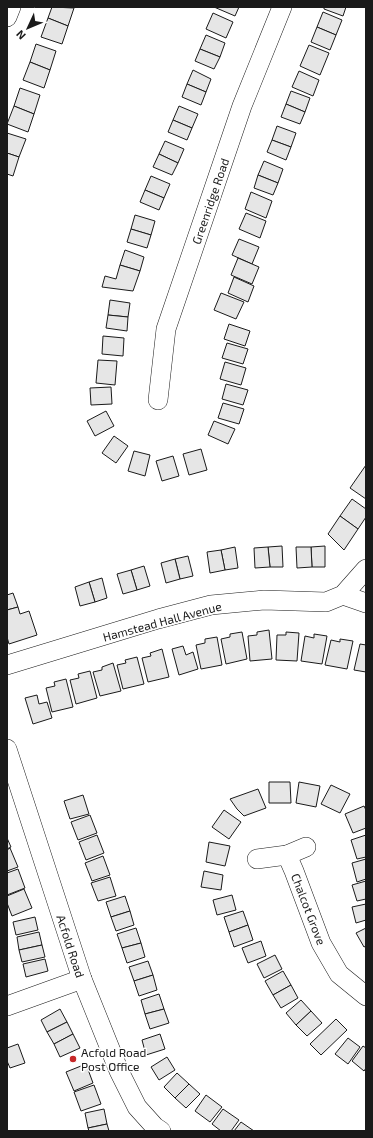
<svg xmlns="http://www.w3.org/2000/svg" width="373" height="1138" font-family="'Exo 2',sans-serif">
	<rect width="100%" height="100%" fill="#fff"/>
	<g fill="#e6e6e6" stroke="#1a1a1a">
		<path d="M52,7L74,8L68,26L48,18Z"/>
		<path d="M214,7H239L235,16Z"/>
		<path d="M324,7H346L343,16L324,9Z"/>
		<path d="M323,12L342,20L336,35L317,27Z"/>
		<path d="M213,13L233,22L226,38L206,29Z"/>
		<path d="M48,18L68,26L62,44L41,37Z"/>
		<path d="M317,27L336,35L330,50L311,42Z"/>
		<path d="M206,35L225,43L220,57L200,49Z"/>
		<path d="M36,44L56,51L50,70L30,62Z"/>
		<path d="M309,45L329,53L320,75L300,66Z"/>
		<path d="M200,49L220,57L214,69L195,61Z"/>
		<path d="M30,62L50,70L44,88L23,80Z"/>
		<path d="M193,70L211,79L206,92L187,84Z"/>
		<path d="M299,71L319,80L313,96L292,87Z"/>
		<path d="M187,84L206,92L201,105L182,97Z"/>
		<path d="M20,88L40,95L34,114L14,106Z"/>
		<path d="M291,91L310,98L305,112L286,104Z"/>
		<path d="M286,104L305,112L300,124L281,117Z"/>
		<path d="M14,106L34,114L28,132L7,124Z"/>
		<path d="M179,106L198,114L192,128L173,120Z"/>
		<path d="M173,120L192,128L187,140L168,132Z"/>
		<path d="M277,126L296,133L291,147L272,140Z"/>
		<path d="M7,133L26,139L19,157L7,153Z"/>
		<path d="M272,140L291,147L286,160L267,152Z"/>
		<path d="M165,141L184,149L178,163L159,154Z"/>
		<path d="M7,153L19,157L13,176L7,174Z"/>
		<path d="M159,154L178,163L172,175L153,167Z"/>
		<path d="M264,161L283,169L278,183L258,175Z"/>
		<path d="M258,175L278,183L273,195L254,188Z"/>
		<path d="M151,176L170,184L164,198L145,190Z"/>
		<path d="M145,190L164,198L159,210L140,202Z"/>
		<path d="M251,192L272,201L266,218L245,209Z"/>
		<path d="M246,213L266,221L260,238L239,229Z"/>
		<path d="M135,215L155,221L151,235L131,229Z"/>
		<path d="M131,229L151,235L147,248L127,242Z"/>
		<path d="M239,239L259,247L252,264L232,255Z"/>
		<path d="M125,250L144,257L140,271L120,265Z"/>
		<path d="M238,258L259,267L252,284L231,275Z"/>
		<path d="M120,265L140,271L133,291L102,287L105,276L116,279Z"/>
		<path d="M234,277L254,286L248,302L228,293Z"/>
		<path d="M221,293L244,302L236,319L214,310Z"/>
		<path d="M110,300L130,303L128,317L108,315Z"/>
		<path d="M108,315L128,317L127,331L106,328Z"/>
		<path d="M229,324L250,331L245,346L224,339Z"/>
		<path d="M103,336L124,338L123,356L102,354Z"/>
		<path d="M227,343L248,349L243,364L222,358Z"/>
		<path d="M98,360L117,361L115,385L96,383Z"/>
		<path d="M225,362L246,368L241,385L220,379Z"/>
		<path d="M226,384L248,390L243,405L222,399Z"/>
		<path d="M111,387L112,404L91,405L90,388Z"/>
		<path d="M223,403L244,409L239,424L218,418Z"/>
		<path d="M106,411L114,426L95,436L87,421Z"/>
		<path d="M214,421L235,429L228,444L208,435Z"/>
		<path d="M114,436L128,446L116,463L102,453Z"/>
		<path d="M201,449L207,470L189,475L183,454Z"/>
		<path d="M134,451L150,455L145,476L128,471Z"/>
		<path d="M173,456L179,476L162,481L156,461Z"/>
		<path d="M366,465V499L350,488Z"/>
		<path d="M352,499L366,509V517L358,529L340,516Z"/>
		<path d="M340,516L358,529L344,550L328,534Z"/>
		<path d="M282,546L283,567H270L268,547Z"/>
		<path d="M325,546V567H312L311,547Z"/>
		<path d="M235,547L238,568L225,570L221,550Z"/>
		<path d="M268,547L270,567L255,568L254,548Z"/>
		<path d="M296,547H311L312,567L297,568Z"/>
		<path d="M221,550L225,570L210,573L207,552Z"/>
		<path d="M188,556L193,576L180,579L175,559Z"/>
		<path d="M175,559L180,579L166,583L161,563Z"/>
		<path d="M144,566L150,586L137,590L131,570Z"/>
		<path d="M131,570L137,590L123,594L117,574Z"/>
		<path d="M102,578L107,598L95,602L89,582Z"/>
		<path d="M89,582L95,602L80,606L75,587Z"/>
		<path d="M13,593L18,607L7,610V595Z"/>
		<path d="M18,607L20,614L29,611L37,635L9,644L7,637V610Z"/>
		<path d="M269,630L272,659L250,661L248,636L257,635V632Z"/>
		<path d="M242,632L247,659L226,664L221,639L230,637V634Z"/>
		<path d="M286,632L299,633L297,661L276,660L277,635H286Z"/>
		<path d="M314,634L327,636L322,664L301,661L305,636L314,638Z"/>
		<path d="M217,637L222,665L201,669L196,645L205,643V639Z"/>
		<path d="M340,639L353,641L347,669L325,665L331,640L340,642Z"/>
		<path d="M360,644L366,645V672L354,670Z"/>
		<path d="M183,646L186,655L193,652L198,669L179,675L172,649Z"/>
		<path d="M162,649L169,677L148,682L142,658L151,656L150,653Z"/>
		<path d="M137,657L144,684L123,689L117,665L126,663L125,660Z"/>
		<path d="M113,663L121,691L100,696L93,672L102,670V667Z"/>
		<path d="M90,671L97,698L76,704L70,680L79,678L78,674Z"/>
		<path d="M66,679L73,707L52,712L46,688L55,686L54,682Z"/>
		<path d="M37,695L39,704L47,702L52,718L33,724L25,698Z"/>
		<path d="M269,782H290L291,803H269Z"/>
		<path d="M299,782L320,786L316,807L296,803Z"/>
		<path d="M331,785L350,794L340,813L321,804Z"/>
		<path d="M258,789L266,808L244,816L237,809L230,799Z"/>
		<path d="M83,795L89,814L70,819L64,801Z"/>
		<path d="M364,806L366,810V828L353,833L345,814Z"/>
		<path d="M224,810L241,822L229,839L212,827Z"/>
		<path d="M90,815L97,833L78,840L71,822Z"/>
		<path d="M97,835L104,853L86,860L79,842Z"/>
		<path d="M366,835V857L357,859L351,840Z"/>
		<path d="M7,838L11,847L7,849Z"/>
		<path d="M209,842L230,846L225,866L206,862Z"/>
		<path d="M10,848L18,867L7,871V850Z"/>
		<path d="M103,856L110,875L92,881L85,863Z"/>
		<path d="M366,859V879L357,882L352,863Z"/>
		<path d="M18,869L25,888L7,895V873Z"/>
		<path d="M204,871L223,875L221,890L201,887Z"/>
		<path d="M110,877L116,896L98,901L91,883Z"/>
		<path d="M366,881V899L357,901L352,885Z"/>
		<path d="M24,889L32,908L12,916L7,903V896Z"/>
		<path d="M232,895L236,910L217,915L213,900Z"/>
		<path d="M125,896L130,911L111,917L106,902Z"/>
		<path d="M366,904V920L356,923L352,907Z"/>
		<path d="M130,911L134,925L116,931L111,917Z"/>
		<path d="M243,911L248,925L229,932L224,917Z"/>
		<path d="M35,917L38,930L16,935L13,922Z"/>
		<path d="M248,925L253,940L234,947L229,932Z"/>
		<path d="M136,928L141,943L122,948L117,934Z"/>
		<path d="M366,928V946L364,947L356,933Z"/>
		<path d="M39,932L42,945L19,950L17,937Z"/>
		<path d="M261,941L266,956L248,963L242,948Z"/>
		<path d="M141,943L145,957L127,963L122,948Z"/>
		<path d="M42,945L45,957L22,962L19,950Z"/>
		<path d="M275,955L282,969L264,978L257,964Z"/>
		<path d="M45,959L48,971L26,977L23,964Z"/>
		<path d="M148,961L153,975L134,981L129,967Z"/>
		<path d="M283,971L291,985L273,995L265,981Z"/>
		<path d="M153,975L157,990L139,996L134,981Z"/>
		<path d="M291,985L298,998L281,1008L273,995Z"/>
		<path d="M159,994L164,1009L145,1014L141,1000Z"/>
		<path d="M301,1000L311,1011L296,1025L286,1013Z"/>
		<path d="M60,1009L67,1022L47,1032L41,1020Z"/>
		<path d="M164,1009L169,1023L150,1029L145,1014Z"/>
		<path d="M311,1011L322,1023L307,1036L296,1025Z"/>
		<path d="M336,1019L347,1030L321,1055L310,1044Z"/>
		<path d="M67,1022L73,1034L54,1044L47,1032Z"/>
		<path d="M73,1034L80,1048L60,1057L54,1044Z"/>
		<path d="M160,1034L165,1049L146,1055L142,1040Z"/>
		<path d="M348,1038L360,1047L348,1064L335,1054Z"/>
		<path d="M18,1044L25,1063L10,1068L7,1061V1048Z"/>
		<path d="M363,1046L366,1048V1068L364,1071L352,1061Z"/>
		<path d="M167,1057L175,1070L159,1080L151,1067Z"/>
		<path d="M86,1064L93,1083L74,1091L66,1072Z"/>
		<path d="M177,1073L189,1084L175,1098L164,1087Z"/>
		<path d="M189,1084L200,1094L186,1108L175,1098Z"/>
		<path d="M94,1085L101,1104L81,1111L74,1092Z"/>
		<path d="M206,1095L222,1107L210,1122L195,1111Z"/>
		<path d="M104,1109L107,1124L88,1128L85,1113Z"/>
		<path d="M223,1109L239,1120L231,1131H221L212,1124Z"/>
		<path d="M241,1122L254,1131H234Z"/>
		<path d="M107,1124L109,1131H89L88,1128Z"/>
	</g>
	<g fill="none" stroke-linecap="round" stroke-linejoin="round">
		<g stroke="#1a1a1a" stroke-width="20">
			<g id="minor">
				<path d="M7,17L11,7"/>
				<path d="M158,400L166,329L242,106L282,7"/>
				<path d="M343,595L366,603"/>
				<path d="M7,665L158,619L211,605L264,600L326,602L343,595L366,569"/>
				<path d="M7,749L82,979L119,1071L137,1107L155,1127L161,1131"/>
				<path d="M287,855L294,871L321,943L339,974L366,996"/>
				<path d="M257,859L287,855L306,847"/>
				<path d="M7,1006L82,979"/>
			</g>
		</g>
		<use href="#minor" stroke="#fff" stroke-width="19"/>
	</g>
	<circle fill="#c62828" stroke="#fff" stroke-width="1.5" cx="73" cy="1059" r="4"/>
	<g text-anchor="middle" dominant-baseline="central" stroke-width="3" stroke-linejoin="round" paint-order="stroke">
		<g font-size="12" fill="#1a1a1a" stroke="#fff">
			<text transform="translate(210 201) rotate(-71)">Greenridge Road</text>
			<text transform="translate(162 621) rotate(-15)">Hamstead Hall Avenue</text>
			<text transform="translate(309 909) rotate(69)">Chalcot Grove</text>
			<text transform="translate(71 946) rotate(72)">Acfold Road</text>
		</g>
		<g font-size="12" fill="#1a1a1a" stroke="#fff" text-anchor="start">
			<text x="81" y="1052">Acfold Road<tspan x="81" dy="14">Post Office</tspan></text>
		</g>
	</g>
	<rect width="373" height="1138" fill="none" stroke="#1a1a1a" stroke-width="16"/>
	<g transform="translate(28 28) rotate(226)" stroke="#ffffff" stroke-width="3" paint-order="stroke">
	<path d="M0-3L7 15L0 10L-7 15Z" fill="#1a1a1a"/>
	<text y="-6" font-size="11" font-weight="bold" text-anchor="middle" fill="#1a1a1a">N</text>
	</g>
</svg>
